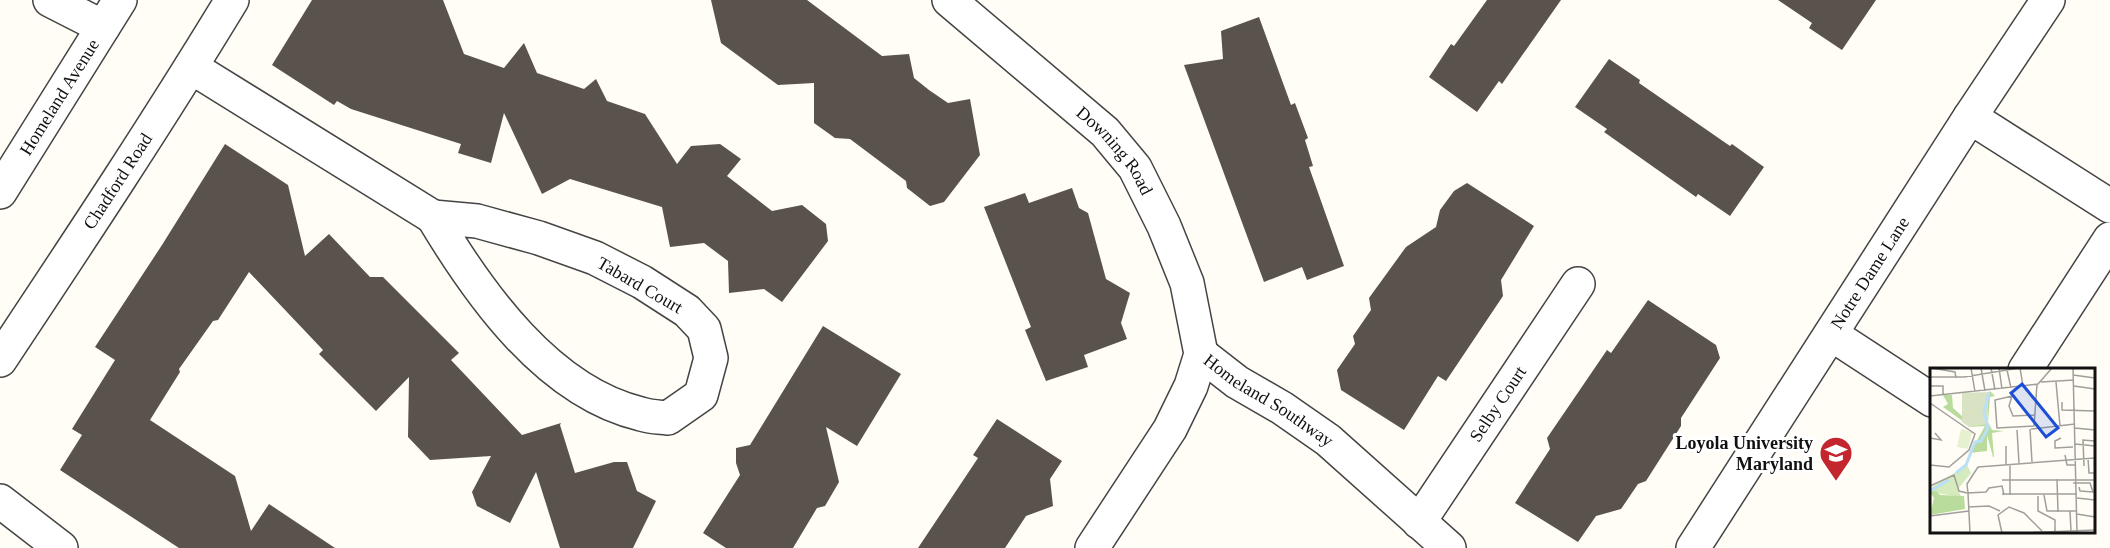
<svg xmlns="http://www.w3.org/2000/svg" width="2110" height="548" font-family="Georgia,serif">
	<rect width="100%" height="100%" fill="#fffdf5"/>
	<g fill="#5a524d">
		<path d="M312,0H443L464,54L504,68L524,43L537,73L584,89L596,79L607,101L645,114L677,164L691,146L720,144L741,159L727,176L772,211L802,205L826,224L828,241L782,302L764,289L729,293L728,261L704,243L670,247L662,207L570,179L542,194L504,113L491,163L458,153L461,144L351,109L337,101L334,105L272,65Z"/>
		<path d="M711,0H807L882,56L909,54L914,78L929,90L948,103L970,99L980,155L944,202L930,206L907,188L906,181L850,139L835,138L814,123V83L778,85L721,43Z"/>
		<path d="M1487,0H1561L1502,84L1499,81L1477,112L1429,77L1451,44L1454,46Z"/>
		<path d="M1778,0H1876L1842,50L1809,28L1812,23Z"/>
		<path d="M1259,17L1291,105L1295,103L1308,138L1305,140L1313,166L1309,167L1344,266L1307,280L1302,267L1264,282L1184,65L1223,59L1221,31Z"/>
		<path d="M1609,59L1640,80L1639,83L1730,146L1732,144L1764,167L1730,216L1698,194L1696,197L1604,132L1607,129L1575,107Z"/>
		<path d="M225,144L288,185L305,256L329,234L370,277H383L459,353L451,360L522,435L561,423L560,425L575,473L614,462H627L637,491L656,501L633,548H560L536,472L510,523L477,506L472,492L491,456L430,460L408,437L409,377L376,411L319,354L323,350L249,272L218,320L213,321L179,369L180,372L150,420L235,476L251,531L269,504L335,548H179L60,470L82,435L72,429L115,360L95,347L162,245Z"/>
		<path d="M1467,183L1534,226L1501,280L1503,296L1446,381L1438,376L1404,430L1341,390L1337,370L1355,344L1353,336L1371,310L1369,298L1406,247L1436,227L1440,210L1454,191Z"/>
		<path d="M1072,188L1079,208L1088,213L1106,279L1130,293L1121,323L1127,339L1084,355L1088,367L1046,381L1025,330L1031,327L984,207L1025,193L1029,203Z"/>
		<path d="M1648,300L1716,345L1720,358L1681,418V426L1646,481L1638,484L1621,509L1596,516L1578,542L1515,503L1550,449L1547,438L1607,350L1611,353Z"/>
		<path d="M823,326L901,374L857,446L826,427L839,482L825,506L817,508L793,548H726L703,533L740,475L736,463V448L750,445Z"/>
		<path d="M997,419L1062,461L1050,479L1053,506L1026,516L1005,548H918L978,458L973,455Z"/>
	</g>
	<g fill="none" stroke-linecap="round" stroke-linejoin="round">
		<g stroke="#444" stroke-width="36">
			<g id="minor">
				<path d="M50,0L103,27"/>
				<path id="s1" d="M949,0L1105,132L1135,168L1164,226L1187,283L1201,354L1191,386L1170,429L1092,548"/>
				<path d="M191,67L433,217"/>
				<path d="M1970,117L2110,206"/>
				<path id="s2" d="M0,192L120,0"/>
				<path d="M433,217L477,221L539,238L595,258L642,282L687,311L704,329L711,358L701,395L668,418C659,417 650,417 641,414C548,392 479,294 433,217Z"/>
				<path d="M1831,334L1932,400"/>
				<path id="s3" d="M1201,354L1237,382L1282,408L1328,440L1449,548"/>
				<path id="s4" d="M0,360C79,241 158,122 232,0"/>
				<path d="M2025,370L2110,239"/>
				<path d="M0,501L61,548"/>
				<path id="s5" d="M1419,522L1578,284"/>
				<path id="s6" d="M1693,548L1970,117L2048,0"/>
			</g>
		</g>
		<use href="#minor" stroke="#fff" stroke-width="33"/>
	</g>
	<defs>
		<g id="university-pin" transform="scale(1.725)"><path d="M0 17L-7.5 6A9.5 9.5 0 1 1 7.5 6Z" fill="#c4262e" stroke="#fff"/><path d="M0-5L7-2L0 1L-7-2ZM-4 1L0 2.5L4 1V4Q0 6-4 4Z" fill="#fff"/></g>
	</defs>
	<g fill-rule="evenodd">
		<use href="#university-pin" x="1836" y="453"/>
	</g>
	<g text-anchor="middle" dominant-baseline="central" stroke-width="6" stroke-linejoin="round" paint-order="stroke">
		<g font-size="18" fill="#111" stroke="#fff">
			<text stroke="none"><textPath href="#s2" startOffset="112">Homeland Avenue</textPath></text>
			<text stroke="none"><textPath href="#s1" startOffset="225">Downing Road</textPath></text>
			<text stroke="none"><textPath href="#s4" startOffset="214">Chadford Road</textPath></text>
			<text stroke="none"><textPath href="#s6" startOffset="327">Notre Dame Lane</textPath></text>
			<text transform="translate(640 285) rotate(30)">Tabard Court</text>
			<text stroke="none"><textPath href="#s3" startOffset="82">Homeland Southway</textPath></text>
			<text stroke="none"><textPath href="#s5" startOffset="142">Selby Court</textPath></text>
		</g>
		<g font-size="18" font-weight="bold" fill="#111" stroke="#fff" text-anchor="end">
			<text x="1813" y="443">Loyola University<tspan x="1813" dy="21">Maryland</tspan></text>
		</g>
	</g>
	<g transform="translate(1930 368)">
		<rect width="165" height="165" fill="#fffdf5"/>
		<path d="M37,97L41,105L28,121L31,129L0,124L2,119Z" fill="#d5ebbd"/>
		<path d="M60,23L65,28L60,29L58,54L62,62L74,63L62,65L64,89H63L57,67V83L40,85L55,58L41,59L13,39L18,36L13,27H22L23,40L32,48ZM6,123L10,127L34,128L35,141L0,147L4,130L0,124Z" fill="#b9dc9c"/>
		<path d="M58,24V56L39,59L32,54V25Z" fill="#d9e3c4"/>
		<path d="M31,61L42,64L38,81L27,79Z" fill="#e6f2cf"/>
		<path fill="none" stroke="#b9e0f7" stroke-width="3" d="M26,105L36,97L45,74L51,73L58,60L54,44L59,25M0,123L19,112"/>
		<path fill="none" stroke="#a09f9a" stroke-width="1.5" d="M2,0L25,4L26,10M41,0L45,24M51,0L55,23M61,0L65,22M69,0L72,21M90,0L93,18M143,0L147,165M77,2L81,20M143,7L165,10M0,9H34L89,0M111,14L144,12M126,14L130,58M0,18H13V26M144,18L165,21M0,28L108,16L122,0M82,28L65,32L67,60L104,58L107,16M82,28L79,38L83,48L105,47M132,34V42L165,43M0,35L45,66L39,82L19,99L0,97M145,60L165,62M100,61L102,94M101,61L145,56M87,62L89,95M0,70L11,72L5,65M131,70L125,73V80L143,79M145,76L165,78M76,78V97M135,87L137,97H146M158,90L159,105H165M154,98L153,72L165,73M48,99L165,90M127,111L128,144M72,112H165M143,115H160L163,124L150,123L149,119M0,118L24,107L29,123L37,125M38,125L37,116L48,99M72,126H147M80,127V96M114,127L117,143H147M108,128V143L125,152V163M147,130L165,132M38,139L59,138L70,143M140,143L141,163M147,146L165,149M0,148L39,143M40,165L38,125L56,124L59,120L72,118L74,127M72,165L68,147L79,139L94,145L112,163M89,165L165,162"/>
		<path fill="#1d4ed8" fill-opacity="0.15" stroke="#1d4ed8" stroke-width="3" d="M92,16L128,60L116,69L81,25Z"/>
		<rect width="165" height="165" fill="none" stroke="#111" stroke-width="3"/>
	</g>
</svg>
